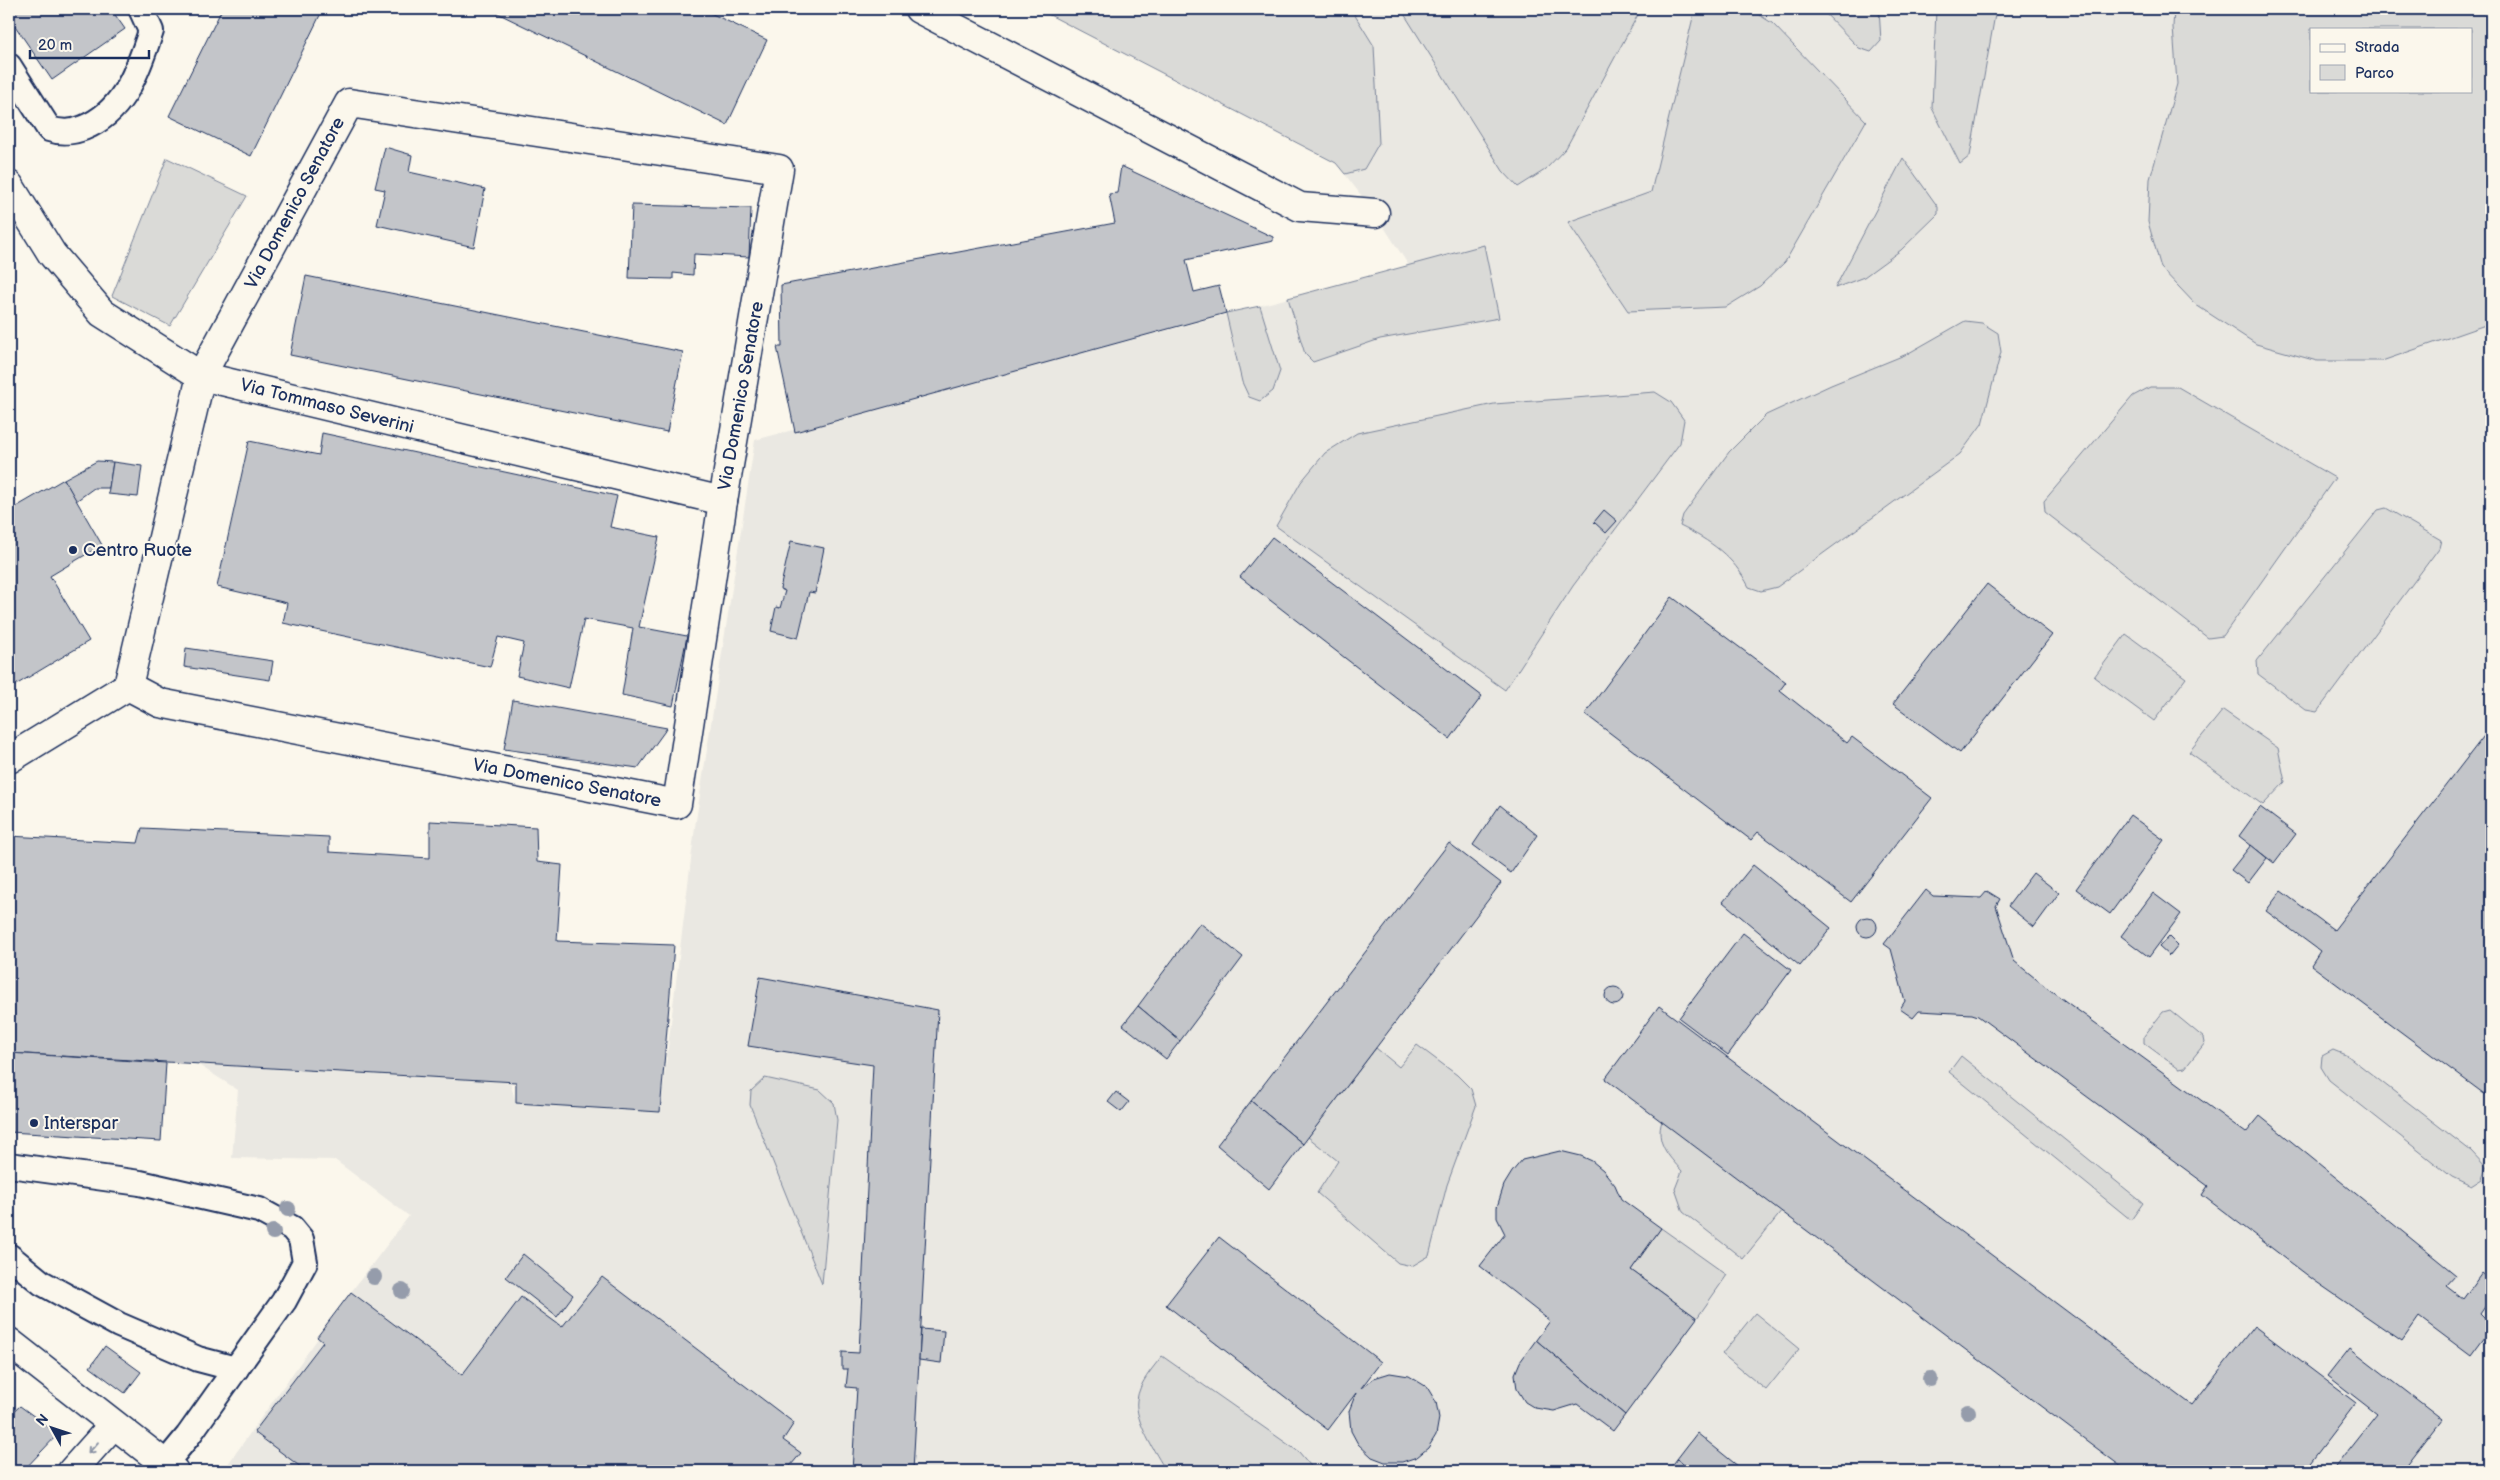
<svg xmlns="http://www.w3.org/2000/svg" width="2500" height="1480" font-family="'Balsamiq Sans',sans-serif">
	<rect width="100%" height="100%" fill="#fbf7ec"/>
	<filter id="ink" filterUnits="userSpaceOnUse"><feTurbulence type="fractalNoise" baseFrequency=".02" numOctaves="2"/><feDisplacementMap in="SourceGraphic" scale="10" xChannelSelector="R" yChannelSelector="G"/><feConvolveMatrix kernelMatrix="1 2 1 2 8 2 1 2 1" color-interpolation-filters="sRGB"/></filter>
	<g filter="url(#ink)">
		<path fill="#eae8e2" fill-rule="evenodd" d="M1038,9H2491V1471H237L228,1464L351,1292L409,1216L335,1160L232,1158L238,1090L197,1064L510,1082L516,1103L660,1112L695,827L755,440L1409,266L1375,213L1336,163ZM2311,29H2471V91H2311Z"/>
		<g fill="#dadad7" stroke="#7a849a" fill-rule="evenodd">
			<path d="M1038,9H1351L1374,46L1379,143L1364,169L1345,174L1336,163Z"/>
			<path d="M1401,9H1641L1566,148L1545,170L1518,187L1503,171Z"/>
			<path d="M1695,9L1753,11L1772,23L1866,121L1785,262L1760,286L1726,307L1628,311L1568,222L1651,192Z"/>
			<path d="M1821,9H1879L1881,41L1871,52L1859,48Z"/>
			<path d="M1936,9H1996L1970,156L1960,164L1932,108Z"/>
			<path d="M2174,9H2491V323L2382,361H2317L2256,344L2196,305L2161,268L2148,222L2150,179L2177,84L2173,27ZM2311,29H2471V91H2311Z"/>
			<path d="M167,158L247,196L170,326L112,296Z"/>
			<path d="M1903,158L1938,207V214L1901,250L1864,277L1835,288Z"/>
			<path d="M1484,245L1499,318L1380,339L1313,362L1305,354L1288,298Z"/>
			<path d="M1260,306L1280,371L1273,391L1260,401L1249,397L1242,382L1226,313Z"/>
			<path d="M1965,321L1982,323L1998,333L2001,352L1982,424L1960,454L1777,587L1761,591L1749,587C1733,556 1711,541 1680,526L1683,515L1729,452L1766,415L1831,385L1907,354Z"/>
			<path d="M2150,387H2178L2335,478L2223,636L2208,638L2045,512L2044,501L2133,396Z"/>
			<path d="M1655,392L1671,402L1684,420L1680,443L1573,586L1505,690L1276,526L1301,482L1325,453L1357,433L1494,404Z"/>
			<path d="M2386,508L2441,540L2439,548L2317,712L2306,710L2258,674L2257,661L2378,510Z"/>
			<path d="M2126,634L2186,678L2154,721L2094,677Z"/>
			<path d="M2223,710L2278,748L2285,782L2263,805L2189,752Z"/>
			<path d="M2170,1010L2204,1038L2205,1043L2185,1068L2179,1069L2144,1043V1036L2163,1012Z"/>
			<path d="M1417,1045L1457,1075L1471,1089L1476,1106L1447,1185L1429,1256L1412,1266L1398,1263L1317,1193L1338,1161L1308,1137L1376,1048L1399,1067Z"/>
			<path d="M2333,1050L2348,1056L2471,1151L2486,1167L2482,1179L2471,1186L2452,1177L2329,1080L2321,1067L2322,1056Z"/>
			<path d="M1961,1056L2143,1203L2131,1220L1949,1072Z"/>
			<path d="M765,1078L820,1090L834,1103L837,1120L822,1284L750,1105L751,1091Z"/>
			<path d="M1662,1121L1782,1211L1743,1259L1683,1212L1675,1189L1682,1171C1668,1156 1655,1142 1662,1121Z"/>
			<path d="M1661,1228L1727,1275L1697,1318L1631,1270Z"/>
			<path d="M1755,1313L1799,1349L1766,1390L1722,1354Z"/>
			<path d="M1162,1356L1299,1452L1315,1471H1166C1156,1453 1134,1421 1137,1400C1139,1383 1152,1369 1162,1356Z"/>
		</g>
		<g fill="#c3c5c9" stroke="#1b2f5e">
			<path d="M9,9H111L125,29L52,80L9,17Z"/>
			<path d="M222,9H323L251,156L169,116Z"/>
			<path d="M489,9H702L767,40L727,125Z"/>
			<path d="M385,147L412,155L409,172L485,189L474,247L377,225L385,190L375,188Z"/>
			<path d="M1121,166L1273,237V241L1186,260L1194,292L1219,286L1226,313L795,432L777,347H782L781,285L1115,223L1109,194L1117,193Z"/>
			<path d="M632,205L751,208L749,257L694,254L693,275L673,273V279L629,278Z"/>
			<path d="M306,276L683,352L667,432L290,355Z"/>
			<path d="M322,433L617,496L610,527L659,537L639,627L687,636L673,706L622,695L633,628L584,619L569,688L517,676L524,643L498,637L490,667L283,623L287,603L217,587L249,441L319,455Z"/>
			<path d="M97,461L113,462L109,488H94L76,501L64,479Z"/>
			<path d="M113,462L142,466L138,497L108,494Z"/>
			<path d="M64,479L102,545L50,576L89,641L9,689V511Z"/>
			<path d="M1604,510L1617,521L1606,533L1594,522Z"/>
			<path d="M1272,537L1482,696L1450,739L1240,577Z"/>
			<path d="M791,541L824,548L815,593L809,592L798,638L771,631L776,607L780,608L785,591L780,589Z"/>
			<path d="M1987,584L2052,635L1960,753L1893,704Z"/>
			<path d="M1672,597L1786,682L1780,690L1847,743L1852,737L1932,798L1851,902L1758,832L1751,840L1585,714Z"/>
			<path d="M186,648L273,661L270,680L184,667Z"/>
			<path d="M513,700L667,728L638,768L504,749Z"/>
			<path d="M2487,732L2491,735V1099L2311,965L2320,951L2266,911L2281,891L2334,930Z"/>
			<path d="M1500,805L1537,835L1511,873L1473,845Z"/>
			<path d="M2260,807L2296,834L2274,863L2239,836Z"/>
			<path d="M2130,815L2164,840L2110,914L2076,889Z"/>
			<path d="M430,821L536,827L537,862L562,865L557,941L674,945L660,1112L516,1103V1082L9,1053V836L138,843L142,828L329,837V852L430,858Z"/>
			<path d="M1449,843L1501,883L1303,1144L1251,1101Z"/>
			<path d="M2251,845L2267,858L2248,883L2231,870Z"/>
			<path d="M1753,865L1831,928L1800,966L1723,902Z"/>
			<path d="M2033,873L2059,893L2034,927L2008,906Z"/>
			<path d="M1926,890L1933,896L1981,898L1987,891L2000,899L1996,906L2014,961L2046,987L2246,1133L2260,1116L2456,1275L2446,1286L2463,1299L2482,1273L2491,1280V1298L2480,1314L2491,1325V1329L2471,1356L2419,1317L2402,1341L2315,1281L2202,1195L2208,1186L1978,1016L1972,1014L1919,1011L1913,1018L1900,1009L1905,1001L1891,949L1884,944Z"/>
			<path d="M2153,893L2181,914L2149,957L2121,936Z"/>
			<circle cx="1867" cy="927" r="10"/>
			<path d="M1200,923L1243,957L1180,1041L1138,1006Z"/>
			<path d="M1743,933L1791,970L1728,1055L1679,1018Z"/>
			<path d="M2169,936L2178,945L2169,956L2159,947Z"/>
			<path d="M760,977L938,1010L913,1471H852L857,1388L846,1387L848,1369H842V1352L859,1353L873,1065L748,1046Z"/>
			<circle cx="1614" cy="996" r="9"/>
			<path d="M1138,1006L1180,1041L1166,1059L1123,1025Z"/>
			<path d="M1659,1006L2192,1405L2254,1326L2356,1403L2304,1471H2127L1605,1079Z"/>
			<path d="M9,1053L166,1063L161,1141L9,1132Z"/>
			<path d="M1116,1092L1129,1102L1121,1112L1108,1102Z"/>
			<path d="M1251,1101L1303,1144L1269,1189L1217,1145Z"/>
			<path d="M1560,1151L1581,1156L1592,1161L1603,1170L1615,1185L1621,1199L1661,1228L1631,1270L1697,1318L1625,1415L1536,1340L1550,1321L1480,1266L1505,1234L1497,1218V1207L1504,1185L1512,1172L1522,1160Z"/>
			<path d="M1219,1237L1381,1362L1361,1388L1374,1378L1390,1373L1409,1376L1427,1387L1436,1402L1439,1418L1436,1435L1428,1448L1417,1457L1402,1462H1385L1372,1457L1358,1444L1351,1431L1349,1411L1356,1393L1328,1430L1166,1305Z"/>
			<path d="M523,1254L573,1295L557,1317L506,1277Z"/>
			<path d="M602,1277L794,1423L783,1440L801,1453L786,1471H306L254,1432L323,1342L317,1337L351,1292L462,1375L521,1297L562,1327Z"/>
			<path d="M921,1329L944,1331L941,1363L919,1360Z"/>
			<path d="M1536,1340L1625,1415L1613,1431L1577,1404L1554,1411L1535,1408L1525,1402L1517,1389L1515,1374L1520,1362Z"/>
			<path d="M105,1346L141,1372L125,1393L90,1367Z"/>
			<path d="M2350,1348L2442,1419L2402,1471H2332L2377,1414L2328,1376Z"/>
			<path d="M20,1406L58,1434L23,1471H9V1416Z"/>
			<path d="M1697,1433L1744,1471H1692L1677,1459Z"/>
			<path d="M1677,1459L1692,1471H1668Z"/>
		</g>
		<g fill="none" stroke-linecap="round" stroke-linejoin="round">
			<g stroke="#1b2f5e" stroke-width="28">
				<g id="service">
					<path d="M9,66L49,129C64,134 76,132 90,125C126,107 139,67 151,31L141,9"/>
					<path d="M9,1165L140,1183L259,1210L292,1228L301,1239L305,1262L284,1301L188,1436L165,1464"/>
					<path d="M9,1256L42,1283L119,1325L198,1359L236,1369"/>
				</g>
			</g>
			<g stroke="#1b2f5e" stroke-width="31">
				<g id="minor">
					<path d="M919,9L1300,207L1375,213"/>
					<path d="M9,185L52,254L102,313L201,376L723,501"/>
					<path d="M9,759L128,686L201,376L349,103L779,169L723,501L677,804L160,703L128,686"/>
					<path d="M72,1471L113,1425"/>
				</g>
			</g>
			<g stroke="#1b2f5e" stroke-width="31">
				<path id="secondary" d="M9,1342L174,1471"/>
			</g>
			<use href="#service" stroke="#fbf7ec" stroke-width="24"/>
			<use href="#minor" stroke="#fbf7ec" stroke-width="28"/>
			<use href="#secondary" stroke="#fbf7ec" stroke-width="28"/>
		</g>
		<g fill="#959cab">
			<circle cx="288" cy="1209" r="8"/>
			<circle cx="273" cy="1232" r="8"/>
			<circle cx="374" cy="1277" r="8"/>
			<circle cx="402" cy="1291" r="8"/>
			<circle cx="1930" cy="1379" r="8"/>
			<circle cx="1968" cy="1412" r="8"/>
		</g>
		<defs><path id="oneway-shaft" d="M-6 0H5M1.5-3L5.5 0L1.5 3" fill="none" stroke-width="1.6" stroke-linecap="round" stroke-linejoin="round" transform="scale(1.25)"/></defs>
		<use stroke="#8b93a5" href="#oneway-shaft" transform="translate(93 1448) rotate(131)"/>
	</g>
	<g fill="#1b2f5e" stroke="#fbf7ec" stroke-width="2">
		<circle cx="73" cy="550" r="5"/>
		<circle cx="34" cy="1123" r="5"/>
	</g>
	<g text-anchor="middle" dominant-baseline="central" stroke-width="4" stroke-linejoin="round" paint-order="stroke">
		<g font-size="18" fill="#1b2f5e" stroke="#fbf7ec">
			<text transform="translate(295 203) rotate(-62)">Via Domenico Senatore</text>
			<text transform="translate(741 396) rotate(-80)">Via Domenico Senatore</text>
			<text transform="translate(327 406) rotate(14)">Via Tommaso Severini</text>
			<text transform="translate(567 783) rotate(11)">Via Domenico Senatore</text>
		</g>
		<g font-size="18" fill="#1b2f5e" stroke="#fbf7ec" text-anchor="start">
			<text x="83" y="550">Centro Ruote</text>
			<text x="44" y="1123">Interspar</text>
		</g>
	</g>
	<rect width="2500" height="1480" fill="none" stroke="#fbf7ec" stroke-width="30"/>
	<rect x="15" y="15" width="2470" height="1450" fill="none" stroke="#1b2f5e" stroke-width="2" filter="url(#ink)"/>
	<rect x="2310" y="28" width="162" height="65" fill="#fbf7ec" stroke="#a1a7b3"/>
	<rect x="2320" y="44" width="25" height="8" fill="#fbf7ec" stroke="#a1a7b3"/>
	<text x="2355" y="52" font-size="15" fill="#1b2f5e">Strada</text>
	<rect x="2320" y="65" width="25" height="15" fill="#dadad7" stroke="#a1a7b3"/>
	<text x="2355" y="78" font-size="15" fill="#1b2f5e">Parco</text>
	<g transform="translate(52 1428) rotate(310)" stroke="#fbf7ec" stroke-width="4" paint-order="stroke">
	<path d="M0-4L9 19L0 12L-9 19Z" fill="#1b2f5e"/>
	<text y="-8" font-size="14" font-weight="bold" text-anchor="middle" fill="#1b2f5e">N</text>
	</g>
	<path d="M30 50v8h119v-8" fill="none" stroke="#1b2f5e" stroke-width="2.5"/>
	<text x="38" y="50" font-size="15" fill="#1b2f5e" stroke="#fbf7ec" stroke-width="4" paint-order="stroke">20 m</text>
</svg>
